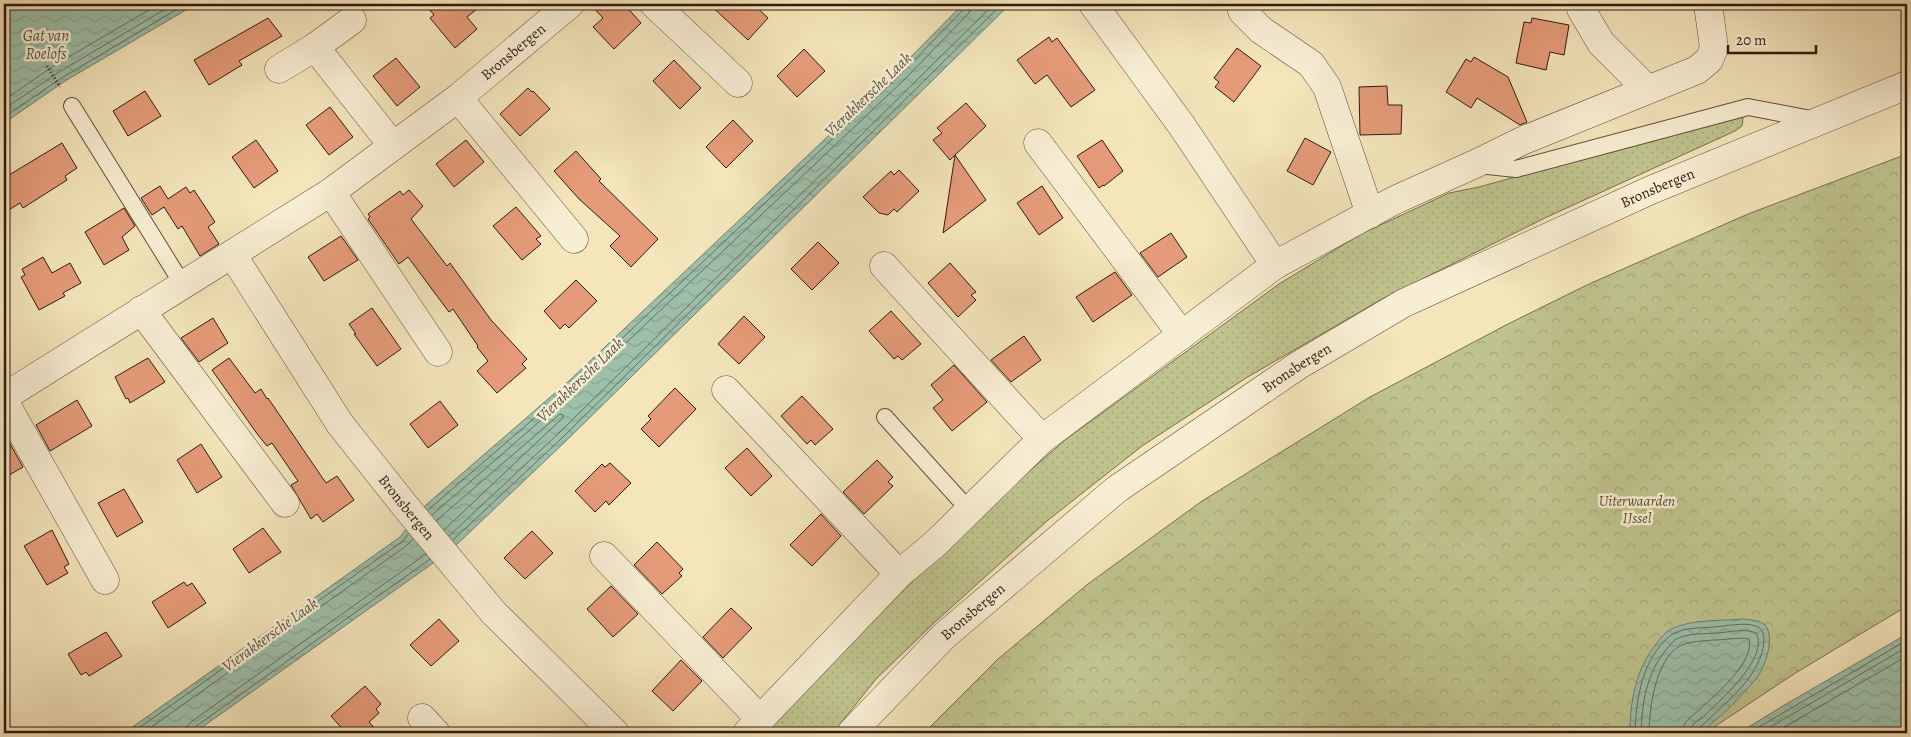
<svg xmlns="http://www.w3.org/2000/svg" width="1911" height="737" font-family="Alegreya,serif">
	<defs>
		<pattern id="grass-dots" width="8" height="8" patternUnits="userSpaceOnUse" patternTransform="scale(1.25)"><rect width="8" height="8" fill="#bfc38d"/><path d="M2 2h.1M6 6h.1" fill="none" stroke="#a4a779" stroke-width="1.8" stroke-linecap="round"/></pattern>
		<pattern id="park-crowns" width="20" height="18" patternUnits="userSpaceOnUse" patternTransform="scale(1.25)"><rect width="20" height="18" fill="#bfc38d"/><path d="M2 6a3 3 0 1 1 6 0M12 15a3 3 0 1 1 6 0" fill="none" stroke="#a4a779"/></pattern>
		<pattern id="water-waves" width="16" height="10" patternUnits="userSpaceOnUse" patternTransform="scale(1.25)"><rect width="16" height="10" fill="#9dc0ab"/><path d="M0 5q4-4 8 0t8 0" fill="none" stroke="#88a492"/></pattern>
	</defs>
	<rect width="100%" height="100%" fill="#f4e5bb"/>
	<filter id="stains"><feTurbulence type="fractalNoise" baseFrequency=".004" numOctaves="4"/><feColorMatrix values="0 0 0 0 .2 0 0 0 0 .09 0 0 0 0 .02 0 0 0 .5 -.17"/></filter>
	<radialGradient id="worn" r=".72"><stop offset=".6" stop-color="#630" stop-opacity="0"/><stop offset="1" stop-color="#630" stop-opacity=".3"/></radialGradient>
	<path fill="url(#grass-dots)" stroke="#786e4e" d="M1734,116L1743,118L1742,126L1735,131L1547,217L1382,299L1246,378L1142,446L1047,521L935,622L876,679L833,733H763L852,640L994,502L1065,440L1279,284L1361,234L1449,193L1479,187Z"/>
	<path fill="url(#park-crowns)" stroke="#786e4e" d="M1907,154V606L1797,672L1705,733H924L998,659L1088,584L1202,501L1370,397L1508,324L1589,284L1748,214Z"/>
	<g fill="url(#water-waves)" stroke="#717e6d">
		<path d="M4,4H196L65,81L4,123Z"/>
		<path d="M963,4H1010L566,441L454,547L429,566L194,733H124L400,537L420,510L570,380L896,72Z"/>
		<path d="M1743,619C1750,620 1760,620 1765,625C1775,637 1766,662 1760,673C1754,684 1711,728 1699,732C1691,736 1643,733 1630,733C1630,701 1636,668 1657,643C1661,638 1665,632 1671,629C1692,619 1720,621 1743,619Z"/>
		<path d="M1907,634V733H1739L1781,707Z"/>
	</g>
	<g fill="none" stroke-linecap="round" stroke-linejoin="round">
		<g stroke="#666d5e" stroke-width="1">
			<path d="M4,100L55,65L159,4"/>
			<path d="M4,109L59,72L174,4"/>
			<path d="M4,117L63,77L186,4"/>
			<path d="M428,510L574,384L900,75L964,9L966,4"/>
			<path d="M432,515L578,388L904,80L969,13L972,4"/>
			<path d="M437,520L560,414L563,415V418L553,427L444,530"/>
			<path d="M449,536L559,433L994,4"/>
			<path d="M453,540L563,437L1002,4"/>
			<path d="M132,733L403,541L408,534"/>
			<path d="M143,733L406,546L413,539"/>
			<path d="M186,733L187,727L191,722L426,554"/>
			<path d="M192,733L195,727L430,559"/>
			<path d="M1635,733C1636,699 1642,659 1670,636C1681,627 1701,628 1714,627C1727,626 1744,622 1756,626C1763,629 1764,634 1764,641C1761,676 1729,699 1705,723L1698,728L1696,733"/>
			<path d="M1641,733C1642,704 1646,674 1666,650C1669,646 1672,642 1676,639C1689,633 1704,634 1718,633C1730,632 1745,628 1756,633C1770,658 1718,702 1702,718L1693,724L1690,733"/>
			<path d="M1649,733C1649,709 1656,658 1680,646C1690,641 1703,641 1714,640C1725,640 1738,637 1749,639C1755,662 1715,695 1700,709C1691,718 1683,720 1682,733"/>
			<path d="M1749,733L1907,640"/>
			<path d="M1760,733L1907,647"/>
			<path d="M1774,733L1907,656"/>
		</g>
	</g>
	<g fill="#e59b79" stroke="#301a10">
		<path d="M425,4H483L467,17L477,29L455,48L430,18L434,15Z"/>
		<path d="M590,4H624L641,23L614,49L593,27L603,18Z"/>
		<path d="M709,4H753L768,18L748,40Z"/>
		<path d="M268,18L282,36L239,61L242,65L209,85L194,60Z"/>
		<path d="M1532,18L1569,25L1564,55L1550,52L1546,70L1516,63L1524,22L1531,23Z"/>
		<path d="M1049,37L1052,42L1057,38L1095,90L1071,107L1047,75L1035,84L1017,60Z"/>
		<path d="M1237,48L1261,66L1234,102L1215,87L1219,82L1214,78Z"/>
		<path d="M804,49L825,71L797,97L777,76Z"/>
		<path d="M1474,57L1508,77L1527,122L1520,125L1477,98L1471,108L1446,92L1466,59L1471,62Z"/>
		<path d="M396,58L420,87L397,106L373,76Z"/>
		<path d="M674,60L701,88L680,109L653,81Z"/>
		<path d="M1387,86L1388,105H1402L1401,134L1360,135L1359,87Z"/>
		<path d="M528,88L532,92L533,91L550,109L520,136L500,114Z"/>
		<path d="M145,91L161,116L128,136L113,111Z"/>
		<path d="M966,103L986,126L955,155L986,200L943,233L955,155L950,160L933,140L942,133L937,128Z"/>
		<path d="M330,107L353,137L329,155L306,125Z"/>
		<path d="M733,120L753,141L726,168L706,147Z"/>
		<path d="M1305,138L1331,152L1313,185L1287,171Z"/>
		<path d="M256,140L278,171L254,188L232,157Z"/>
		<path d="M466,140L484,162L454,187L436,164Z"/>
		<path d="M1102,140L1123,171L1104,186L1103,185L1099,188L1077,156Z"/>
		<path d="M62,143L77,168L65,176L67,180L23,208L20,203L4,213V178Z"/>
		<path d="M576,151L601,179L599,181L658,239L631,267L610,246L620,236L579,199L554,171Z"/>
		<path d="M899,170L919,191L897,212L894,209L888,215L879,213L863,197L891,171L894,175Z"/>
		<path d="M160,186L168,199L186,187L190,193L194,190L215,222L208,227L219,244L200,256L182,226L178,229L164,207L152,215L141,198Z"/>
		<path d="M1042,186L1063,218L1039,235L1017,203Z"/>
		<path d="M409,190L423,206L411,219L447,266L450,263L491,320L527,359L522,364L526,368L497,393L477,371L488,361L477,347L478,346L453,309L449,312L408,257L399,264L368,219L370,217L368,214L400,191L403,195Z"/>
		<path d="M516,207L541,236L536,239L541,244L522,260L493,226Z"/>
		<path d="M124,208L135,226L122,237L129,250L104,265L85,232Z"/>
		<path d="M1171,233L1187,257L1158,277L1140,253Z"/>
		<path d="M341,236L358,260L324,281L308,257Z"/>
		<path d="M818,242L839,263L812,290L791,269Z"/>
		<path d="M43,257L52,273L70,263L81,283L63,293L65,296L39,310L21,277L25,275L22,269Z"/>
		<path d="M950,263L976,292L971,295L976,300L958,317L928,283Z"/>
		<path d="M1115,272L1132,295L1093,322L1076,297Z"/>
		<path d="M576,280L597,301L569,328L565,324L560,329L544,311Z"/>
		<path d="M372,308L401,349L377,366L354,334H356L349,324Z"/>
		<path d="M891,311L921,344L902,360L898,356L894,359L869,331Z"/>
		<path d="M744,316L765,337L739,364L718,344Z"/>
		<path d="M213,318L228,343L199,362L181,338Z"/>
		<path d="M1024,336L1041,360L1011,382L991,360Z"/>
		<path d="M148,358L165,382L130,403L128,398L126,399L115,377Z"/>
		<path d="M229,358L255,393L261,389L267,399L268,398L326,483L337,476L354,500L323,522L317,514L311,519L291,485L298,481L272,443L267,446L258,435L212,370Z"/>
		<path d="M954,365L987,402L952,431L933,408L943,400L931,385Z"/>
		<path d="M675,388L696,409L659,447L641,429L651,419L648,416Z"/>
		<path d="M802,396L833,429L815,445L811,440L807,444L781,416Z"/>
		<path d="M77,400L92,426L50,451L36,425Z"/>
		<path d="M440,401L458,425L428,448L410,424Z"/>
		<path d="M9,442L23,467L4,478V445Z"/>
		<path d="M201,444L222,477L197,493L177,460Z"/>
		<path d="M747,448L772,476L751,496L725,468Z"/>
		<path d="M877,460L893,477L888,482L893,486L864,514L843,492Z"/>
		<path d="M610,463L631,483L609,505L606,501L595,512L575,491L602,464L605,467Z"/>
		<path d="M124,489L143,522L117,537L98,503Z"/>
		<path d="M821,514L841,536L812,566L790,545Z"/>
		<path d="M263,528L281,552L249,573L233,549Z"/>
		<path d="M52,530L69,564L64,567L68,573L47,585L24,546Z"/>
		<path d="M532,531L553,553L525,579L504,558Z"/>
		<path d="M657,542L683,569L679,573L682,576L662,594L634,565Z"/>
		<path d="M184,582L187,586L192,583L206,603L168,628L152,602Z"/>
		<path d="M611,586L638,614L613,637L587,609Z"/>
		<path d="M731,608L752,628L723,658L703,637Z"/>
		<path d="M439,619L459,641L431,666L410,645Z"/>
		<path d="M106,632L122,656L89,676L86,672L81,675L68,654Z"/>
		<path d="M681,660L702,681L673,711L652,691Z"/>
		<path d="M365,686L381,704L376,709L379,713L369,722L379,733H346L331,716Z"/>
	</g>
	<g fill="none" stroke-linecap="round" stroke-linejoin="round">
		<g stroke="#614d3b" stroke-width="18">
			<g id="service">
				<path d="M72,106L183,285"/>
				<path d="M1478,165L1516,169L1748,107L1816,120"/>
				<path d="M885,417L969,510"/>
			</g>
		</g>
		<g stroke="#614d3b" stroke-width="29">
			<g id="minor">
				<path d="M654,4L738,83"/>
				<path d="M1093,4L1182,126L1275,265"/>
				<path d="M1241,4L1242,11L1261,30L1311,64L1327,87L1370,214"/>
				<path d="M1581,4V9L1601,43L1647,89"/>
				<path d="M315,47L393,146"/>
				<path d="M279,69L315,47L352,20"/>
				<path d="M458,98L574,239"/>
				<path d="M1038,143L1182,335"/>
				<path d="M331,192L438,352"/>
				<path id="s1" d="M232,254L340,424L405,506L493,612L615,733"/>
				<path d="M884,266L1042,439"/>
				<path d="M141,310L285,503"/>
				<path d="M726,390L899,574"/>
				<path id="s2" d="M4,397L331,192L458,98L570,4"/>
				<path d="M4,401L105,580"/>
				<path d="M604,556L760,719"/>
				<path d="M422,718L436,733"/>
				<path d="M747,733L899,574L936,543L1042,439L1275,265L1395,200L1475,164L1524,140L1697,70L1709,60L1714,48L1708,4"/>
			</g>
		</g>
		<g stroke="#614d3b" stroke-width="29">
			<g id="tertiary">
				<path id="s3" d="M851,733L944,636L1117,489L1299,365L1404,303L1651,190L1907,85"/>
			</g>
		</g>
		<path stroke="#301a10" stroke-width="3" stroke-dasharray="1 2.5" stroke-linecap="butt" d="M47,66L60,87"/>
		<use href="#service" stroke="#f8eed3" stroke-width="16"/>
		<use href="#minor" stroke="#f8eed3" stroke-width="28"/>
		<use href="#tertiary" stroke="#f8eed3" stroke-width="28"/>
	</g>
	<g text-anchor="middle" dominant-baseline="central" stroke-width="5" stroke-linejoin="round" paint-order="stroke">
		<g font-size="15" fill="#301a10" stroke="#f8eed3">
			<text stroke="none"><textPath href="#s2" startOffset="616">Bronsbergen</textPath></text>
			<text stroke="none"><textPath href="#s3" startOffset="982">Bronsbergen</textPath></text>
			<text stroke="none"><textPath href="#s3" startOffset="578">Bronsbergen</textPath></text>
			<text stroke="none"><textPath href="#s1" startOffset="308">Bronsbergen</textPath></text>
			<text stroke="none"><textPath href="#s3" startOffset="172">Bronsbergen</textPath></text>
		</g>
		<g font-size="15" font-style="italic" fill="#5b4d36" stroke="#f8eed3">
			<text x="1637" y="501">Uiterwaarden<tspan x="1637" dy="17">IJssel</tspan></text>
		</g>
		<g font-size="16" font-style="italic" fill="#565446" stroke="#f8eed3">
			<text x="46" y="36">Gat van<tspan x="46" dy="18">Roelofs</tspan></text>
			<text transform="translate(868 95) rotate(-44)">Vierakkersche Laak</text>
			<text transform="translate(580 380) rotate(-44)">Vierakkersche Laak</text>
			<text transform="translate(270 635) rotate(-36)">Vierakkersche Laak</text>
		</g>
	</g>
	<rect width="1911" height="737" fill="none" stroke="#f4e5bb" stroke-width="20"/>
	<rect x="5" y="5" width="1901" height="727" fill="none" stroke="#301a10" stroke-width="2.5"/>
	<rect x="10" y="10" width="1891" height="717" fill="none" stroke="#301a10"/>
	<path d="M1728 45v8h88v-8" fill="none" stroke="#301a10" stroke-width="2.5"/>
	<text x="1736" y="45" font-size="15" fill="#301a10" stroke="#f8eed3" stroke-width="4" paint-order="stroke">20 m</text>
	<rect width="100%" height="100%" filter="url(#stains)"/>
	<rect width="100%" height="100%" fill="url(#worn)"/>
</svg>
